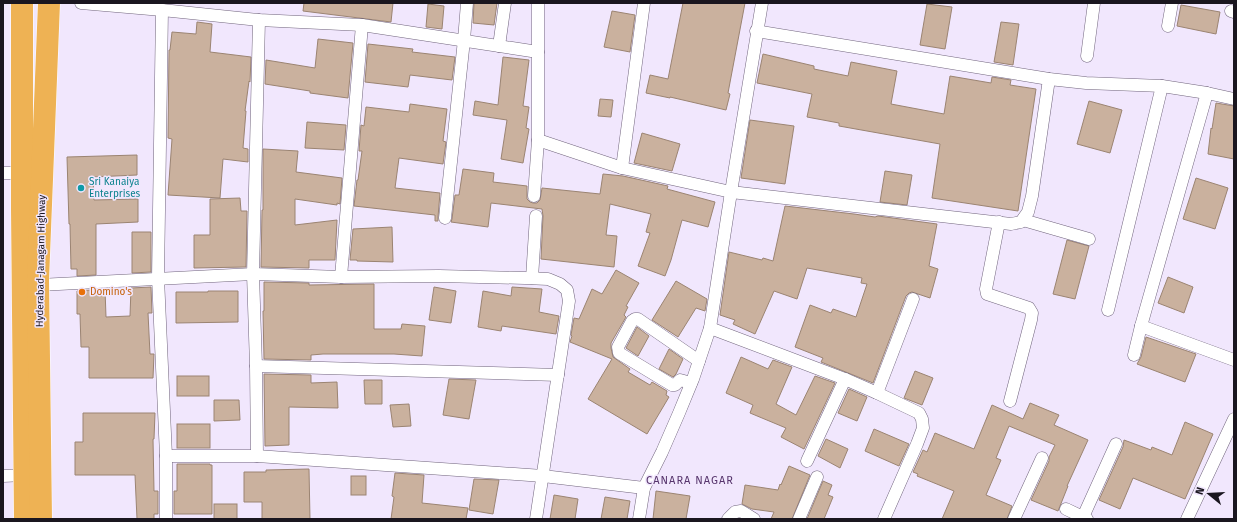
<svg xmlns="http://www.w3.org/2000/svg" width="1237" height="522" font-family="'Fira Sans',sans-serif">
	<rect width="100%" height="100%" fill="#f1e7fd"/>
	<g fill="#cab19e" stroke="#9b8472">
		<path d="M304,3H393L391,22L303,11Z"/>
		<path d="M474,3H497L494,25L473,23Z"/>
		<path d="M683,3H745L728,93L730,94L726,110L670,97V98L646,93L650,75L668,79Z"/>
		<path d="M428,4L444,6L442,29L426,27Z"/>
		<path d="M927,4L952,7L945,49L920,45Z"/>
		<path d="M1181,5L1220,12L1216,34L1177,26Z"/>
		<path d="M612,11L635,15L630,52L604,47Z"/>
		<path d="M197,22L212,24L210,52L251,57L250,82L249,81L245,111H246L243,148L248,149V162L223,159L220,198L168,195L172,139L168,138L169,50H170L172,32L196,34Z"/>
		<path d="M1001,22L1019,24L1013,65L994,62Z"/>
		<path d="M318,39L353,43L348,98L310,93V91L265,84L266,60L315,68Z"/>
		<path d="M368,44L413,49L412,52L455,57L452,80L410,75L408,87L365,82Z"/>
		<path d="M763,54L814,66V69L848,76L851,62L897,71L891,104L944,114L950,76L991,83L992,77L1011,80L1010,85L1036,89L1018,211L932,198L940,144L839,126V123L807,117L812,94L757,83Z"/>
		<path d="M503,57L529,60L523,106L529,107L526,128L529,129L523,163L501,159L507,120L473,115L475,101L498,105Z"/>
		<path d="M600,99L613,100L611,117L598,116Z"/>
		<path d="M1089,101L1122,110L1110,153L1077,144Z"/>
		<path d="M1216,103L1234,106V159L1208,154L1211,128L1212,129Z"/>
		<path d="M410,104L447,109L443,141L446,142L443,164L399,158L395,188L440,193L438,217V221H435V215L354,206L357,180H358L362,151H359L361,125L364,126L366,107L409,112Z"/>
		<path d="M750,120L794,126L785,184L741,178Z"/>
		<path d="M307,122L346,125L344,150L305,148Z"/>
		<path d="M642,133L680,144L672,171L634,163Z"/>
		<path d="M263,149L298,151L296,172L342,178L340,204L337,203V205L295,199V225L337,220L335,260H309V268L261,267L262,210H263Z"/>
		<path d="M137,155V175L93,177L94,200L138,199V222L96,224V275L77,276V269H71L70,224H69L67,157Z"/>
		<path d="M463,169L494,173L493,182L527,186V199L530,202L533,203H537L540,200L542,188L600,194L603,174L623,176L668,186L667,189L715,202L708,227L682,220L671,260L665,276L638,266L650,233L646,232L651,214L610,204L606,235L617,236L614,267L541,259L543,216L542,209L491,203L488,227L451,222L452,219L455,195H459Z"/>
		<path d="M885,171L912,175L907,205L880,202Z"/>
		<path d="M1196,178L1228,188L1215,229L1183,219Z"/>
		<path d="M240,198L241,211H247L246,267L194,268V235H210V199Z"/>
		<path d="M785,206L854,214L875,217L878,216L937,224L929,266L938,269L930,298L912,292L909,293L906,296L873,383L821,362L823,358L795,347L810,305L831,313L833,309L856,317L867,284L861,283L862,278L807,268L797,299L774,291L755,334L733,324L735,320L720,315L729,252L762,260L763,258L773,261Z"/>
		<path d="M392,227L393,262L357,261V260H350L353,229Z"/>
		<path d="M132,232H151V272L132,273Z"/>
		<path d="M1067,240L1089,246L1075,299L1053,294Z"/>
		<path d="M616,270L639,283L626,306L628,307L624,315L626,317L611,343V348L613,357L630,369L628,372L650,385L652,382L667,391L666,395L669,397L647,434L588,399L612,359L570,342L572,336L571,335L574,318L579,319L592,289L602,294Z"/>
		<path d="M1168,277L1193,287L1184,313L1158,303Z"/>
		<path d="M676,281L707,299L705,311L696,308L678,337L652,320Z"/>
		<path d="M264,282L309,283V285L374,284V329H401L402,324L425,326L422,356L394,354H323L311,355V360L264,359L263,311H264Z"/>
		<path d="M151,287L152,313H148L150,354H154L153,378H89V347H81L80,314H77V291L105,289L106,317L130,316L131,288Z"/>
		<path d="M434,287L456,291L451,323L429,320Z"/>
		<path d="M512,287L542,289L539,312L559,316L556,334L502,326L501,331L478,327L483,291L511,296Z"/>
		<path d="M208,291H238V322L176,323V292H208Z"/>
		<path d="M637,327L649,336L638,356L626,348Z"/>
		<path d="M1146,337L1196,354L1185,382L1137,364L1141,357Z"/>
		<path d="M669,349L683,359L676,374L673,377L659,369Z"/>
		<path d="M741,357L768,369L773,360L792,367L776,404L796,415L815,376L835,383L804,449L781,437L786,428L750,413L753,405L726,393Z"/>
		<path d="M915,371L933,378L922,405L904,398Z"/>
		<path d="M264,374L311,375V383L337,382L338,408L289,407V445L265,446Z"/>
		<rect x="177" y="376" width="32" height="20"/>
		<path d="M449,379L476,380L469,419L443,415Z"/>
		<path d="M364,380H382V404H365Z"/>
		<path d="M849,389L867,397L857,421L838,413Z"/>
		<path d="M214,400H239L240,420L214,421Z"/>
		<path d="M1030,403L1059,415L1054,425L1088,440L1067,486H1068L1058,511L1031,500L1049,461V457L1055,445L1009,426L996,458L1001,460L986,495L1012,506L1007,519H942L954,491L917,476L918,474L913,472L923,450L927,452L935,433L974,449L992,405L1023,419Z"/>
		<path d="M409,404L411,426L393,427L390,405Z"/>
		<path d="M83,413H155L154,439H153L154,491H158V514H154V519H137L135,475H75V442H83Z"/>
		<path d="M1185,422L1213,434L1185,499L1133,478L1120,509L1099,500L1123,447L1124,440L1151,450L1152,447L1172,455Z"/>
		<rect x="177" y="424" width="33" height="24"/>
		<path d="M874,429L909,444L899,466L865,451Z"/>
		<path d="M826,439L848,449L840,468L818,456Z"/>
		<path d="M177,464H210V465H212V514H174V491H177Z"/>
		<path d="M789,466L810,475L792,519H771L774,512L752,509L742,504L745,485L778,490L780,484L781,485Z"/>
		<path d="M309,469L310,519H262V502H244V472H266V470Z"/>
		<path d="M395,473L424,475L422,503L468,508L466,519H391L394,497L392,496Z"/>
		<rect x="351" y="476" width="15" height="19"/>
		<path d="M474,479L499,480L493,514L469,510Z"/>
		<path d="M823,481L832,485L828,495L833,497L824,519H807Z"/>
		<path d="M656,491L690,496L686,519H653Z"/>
		<path d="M554,495L578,499L575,519H550Z"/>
		<path d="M605,497L630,501L627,519H601Z"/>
		<rect x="214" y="504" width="23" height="15"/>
	</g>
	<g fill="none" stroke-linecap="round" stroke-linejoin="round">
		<g stroke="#71657d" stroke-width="13">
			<g id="street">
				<path d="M81,3L162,10L259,20L362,25L538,52"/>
				<path d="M538,3V140L622,168L731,192L1011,224L1021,222L1028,212L1032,196L1049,79"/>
				<path d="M162,10L158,278L166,456V519"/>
				<path d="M1231,11L1234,12"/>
				<path d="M1168,26L1172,3"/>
				<path d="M756,31L1049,79L1086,83L1162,86L1207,93L1234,99"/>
				<path d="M499,46L505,3"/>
				<path d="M1087,56L1094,3"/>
				<path d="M622,168L644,3"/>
				<path d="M3,173H22"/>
				<path d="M534,196L538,140"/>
				<path d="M445,218L464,40L467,3"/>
				<path d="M1023,220L1089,239"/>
				<path d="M999,222L986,289L987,294L1029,308L1032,313L1031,320L1010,401"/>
				<path d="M341,277L362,25"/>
				<path d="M532,278L536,216"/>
				<path d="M39,285L253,274L341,277L439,276L525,278L548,279L560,284L567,290L569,301L536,519"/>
				<path d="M1108,310L1162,86"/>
				<path d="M1141,326L1234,360"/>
				<path d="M710,328L845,379L877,393L919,413L922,419L923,428L917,444L884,519"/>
				<path d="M1134,355L1141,326L1207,93"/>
				<path d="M256,366L558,375"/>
				<path d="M691,383L680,380L675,385H672L619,353L618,347L632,321L635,319H638L699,361"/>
				<path d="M877,393L913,299"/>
				<path d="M166,456H257L543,476L644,488"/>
				<path d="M257,456L256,366L253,274L259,20"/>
				<path d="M807,461L845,379"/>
				<path d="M3,476L24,475"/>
				<path d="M1066,509L1087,519"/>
				<path d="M1083,517L1116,444"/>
				<path d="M639,519L644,488L662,452L679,413L693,379L710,328L731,192L762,3"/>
				<path d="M728,519L735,512L741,511L754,519"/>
				<path d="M799,519L817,477"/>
				<path d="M1014,519L1042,458"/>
				<path d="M1187,519L1234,419"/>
			</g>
		</g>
		<g stroke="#fff" stroke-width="23">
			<g id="highway">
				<path d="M22,3V209L25,519"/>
				<path d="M41,519L38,280L49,3"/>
			</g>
		</g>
		<use href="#street" stroke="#fff" stroke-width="12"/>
		<use href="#highway" stroke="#eeb254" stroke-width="22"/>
	</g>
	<circle fill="#0f9aa8" stroke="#f1e7fd" stroke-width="1.5" cx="81" cy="188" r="4"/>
	<circle fill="#e8710a" stroke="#f1e7fd" stroke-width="1.5" cx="82" cy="292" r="4"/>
	<g text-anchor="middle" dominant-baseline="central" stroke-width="3" stroke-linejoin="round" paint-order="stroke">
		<g font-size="10" fill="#0d838f" stroke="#f1e7fd" text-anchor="start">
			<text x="89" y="182">Sri Kanaiya<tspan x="89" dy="12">Enterprises</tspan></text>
		</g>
		<g font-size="10" fill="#1a161f" stroke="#f1e7fd">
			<text transform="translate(41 261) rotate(-89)">Hyderabad-Janagam Highway</text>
		</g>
		<g font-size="10" fill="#c56008" stroke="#f1e7fd" text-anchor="start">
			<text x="90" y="292">Domino's</text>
		</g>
		<g font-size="11" letter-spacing="1" fill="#57356d" stroke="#f1e7fd">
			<text x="690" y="480">CANARA NAGAR</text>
		</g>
	</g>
	<rect width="1237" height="522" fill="none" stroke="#1a161f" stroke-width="8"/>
	<g transform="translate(1209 494) rotate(288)" stroke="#f1e7fd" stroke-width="3" paint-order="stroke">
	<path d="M0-3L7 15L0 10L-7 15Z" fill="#1a161f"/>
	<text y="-6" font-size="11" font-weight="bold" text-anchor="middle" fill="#1a161f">N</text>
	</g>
</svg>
